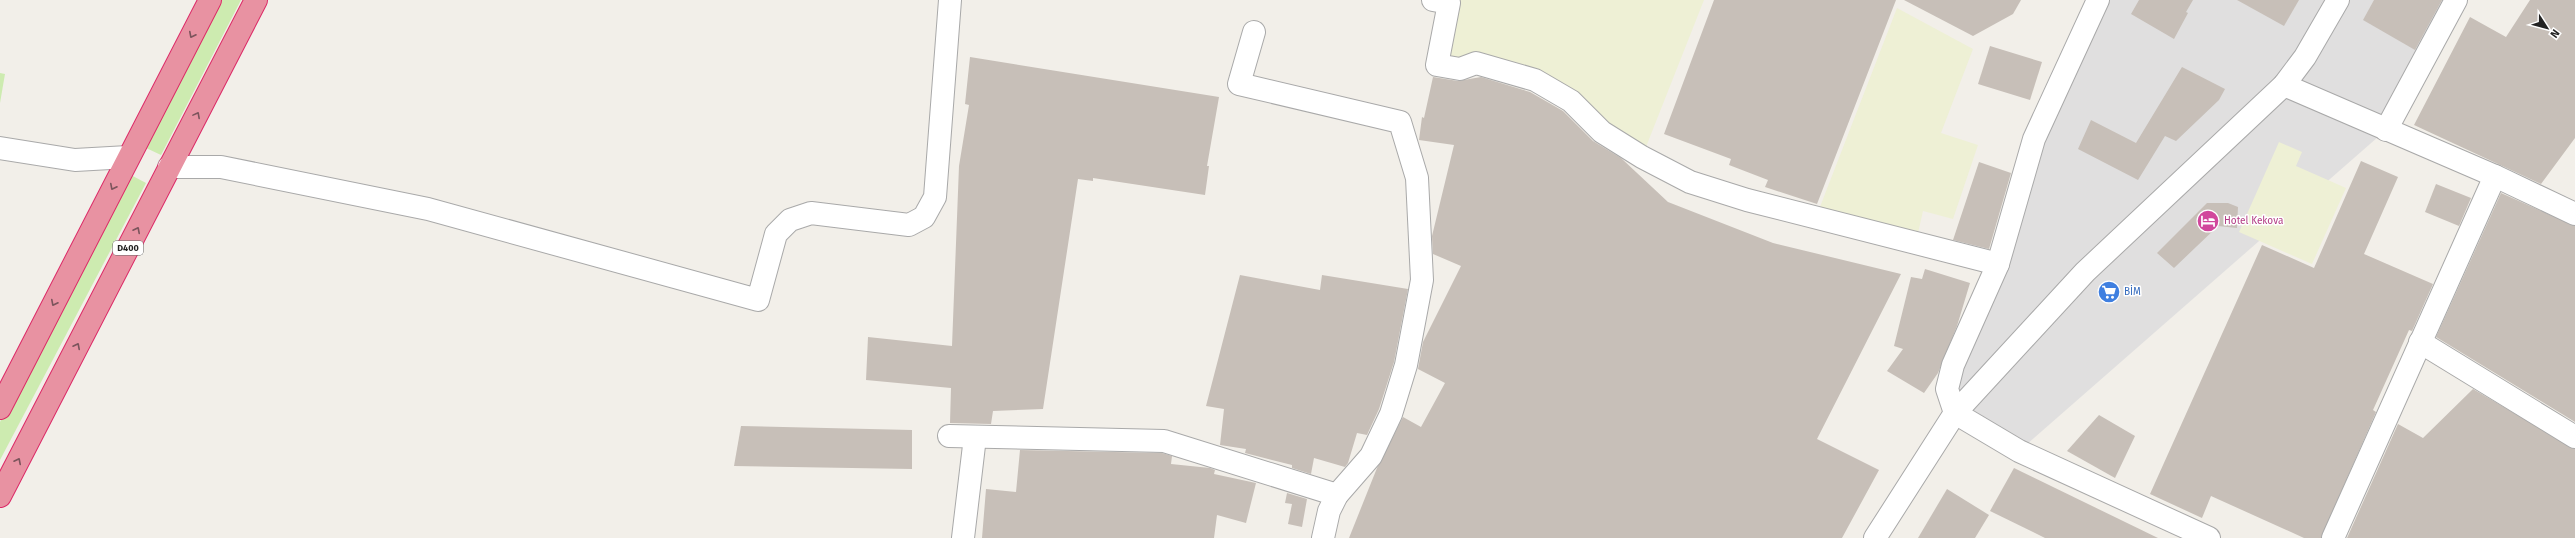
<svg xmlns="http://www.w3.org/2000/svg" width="2575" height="538" font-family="'Fira Sans',sans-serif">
	<rect width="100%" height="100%" fill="#f2efe9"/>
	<path fill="#e0dfdf" d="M2098,0H2456L2386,130L2019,451L1955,413L1953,365Z"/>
	<g fill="#eef0d5">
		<path d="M1451,0H1704L1642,157L1535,80L1437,65Z"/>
		<path d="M1897,8L1973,49L1941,133L1978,145L1953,219L1923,211L1918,233L1818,212Z"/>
		<path d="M2279,142L2302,152L2296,166L2346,188L2312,264L2239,232Z"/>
	</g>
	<g fill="#cdebb0">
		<path d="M220,0H241L161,155L144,147Z"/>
		<path d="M0,73L5,74L0,103Z"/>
		<path d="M129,174L146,183L0,460V422Z"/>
	</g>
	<g fill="#c7bfb8">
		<path d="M1714,0H1896L1817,204L1765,187L1768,180L1729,165L1731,159L1664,134Z"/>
		<path d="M1904,0H2021L2013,14L1973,36Z"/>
		<path d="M2139,0H2193L2186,12L2188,13L2174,39L2131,14Z"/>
		<path d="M2237,0H2299L2284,26Z"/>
		<path d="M2374,0H2442L2415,50L2363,20Z"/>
		<path d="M2530,0H2575V138L2541,184L2414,125L2470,17L2506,37Z"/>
		<path d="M1990,46L2042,62L2030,100L1978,84Z"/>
		<path d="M970,57L1219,97L1207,166H1209L1205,195L1093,178V181L1078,179L1043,409L993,411L991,424L950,423L951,388L866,380L868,337L952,346L959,166L969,105L965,104Z"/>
		<path d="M2182,67L2225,89L2219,100L2176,141L2165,136L2138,180L2078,149L2091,120L2136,143Z"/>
		<path d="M1433,77L1458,81L1481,77L1530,92L1563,111L1593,141L1621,158L1668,202L1773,243L1901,274L1817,439L1879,470L1842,538H1349L1377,468L1403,417L1421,427L1445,383L1418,369L1423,342L1461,266L1433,254L1432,236L1454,145L1419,140L1422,117L1424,118Z"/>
		<path d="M2361,161L2398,177L2364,254L2433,284L2412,331L2409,330L2373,410L2376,412L2321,538H2304L2211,496L2202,518L2150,494L2262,245L2314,268Z"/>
		<path d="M1979,162L2011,173L1989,249L1953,240Z"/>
		<path d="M2436,184L2471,198L2459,226L2425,212Z"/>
		<path d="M2501,193L2575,226V422L2436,337Z"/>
		<path d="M2207,203H2228L2238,207L2237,228L2218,226L2174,268L2157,253Z"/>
		<path d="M1925,269L1970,283L1957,326L1938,373L1924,393L1887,371L1903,349L1894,346L1911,277L1922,279Z"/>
		<path d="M1240,275L1320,290L1322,275L1408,289L1394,362L1379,409L1367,435L1357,433L1348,463L1345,467L1314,458L1311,474L1292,468V465L1245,453L1246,449L1220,445L1224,409L1206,406Z"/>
		<path d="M2473,389L2575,449V538H2347L2398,424L2423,438Z"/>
		<path d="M2099,415L2135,436L2115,478L2067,451Z"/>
		<path d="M741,426L912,430V469L734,466Z"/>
		<path d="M1020,450L1162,453L1172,456L1171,464L1210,468L1215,470L1214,474L1256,483L1246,523L1217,515L1214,538H982L986,489L1016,492Z"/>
		<path d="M2014,468L2158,538H2045L1990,511Z"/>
		<path d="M1947,489L1989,515L1975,538H1918Z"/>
		<path d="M1287,493L1307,499L1302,527L1288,524L1292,504L1285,503Z"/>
	</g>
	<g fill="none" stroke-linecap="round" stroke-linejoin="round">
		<g stroke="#a9a9a9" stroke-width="24">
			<g id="minor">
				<path d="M1433,0L1449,3L1437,65L1460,69L1476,63L1535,80L1571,101L1602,132L1642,157L1690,182L1747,200L1998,264"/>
				<path d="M2098,0L2034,139L1998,264L1953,365L1947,389L1955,413L2019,451L2209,538"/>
				<path d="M1254,32L1239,84L1400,122L1417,178L1422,280L1406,365L1391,414L1371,456L1337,495L1329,511L1323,538"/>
				<path d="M2284,85L2495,176L2575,214"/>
				<path d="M2386,130L2456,0"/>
				<path d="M0,148L75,160L128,157"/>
				<path d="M169,167H221L428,209L758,300L776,234L790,220L811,213L909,225L924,217L935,197L950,0"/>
				<path d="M2420,342L2575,437"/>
				<path d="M949,436L1164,441L1337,495"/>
				<path d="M963,538L975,437"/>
				<path d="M1875,538L1955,413L2085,272L2284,85L2305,57L2338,0"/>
				<path d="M2333,538L2495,176"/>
			</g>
		</g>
		<g stroke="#dc2a67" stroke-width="24">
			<g id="highway">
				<path d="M0,408L210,0"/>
				<path d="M0,496L256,0"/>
			</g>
		</g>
		<use href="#minor" stroke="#fff" stroke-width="22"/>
		<use href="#highway" stroke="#e892a2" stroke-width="22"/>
	</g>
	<defs><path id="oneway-chevron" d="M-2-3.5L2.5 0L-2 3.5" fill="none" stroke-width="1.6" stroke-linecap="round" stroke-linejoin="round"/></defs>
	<g stroke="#7b545c">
		<use href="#oneway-chevron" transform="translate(192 35) rotate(117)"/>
		<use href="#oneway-chevron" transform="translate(197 115) rotate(-62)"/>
		<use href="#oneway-chevron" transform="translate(113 187) rotate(117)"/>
		<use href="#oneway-chevron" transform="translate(137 230) rotate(-63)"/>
		<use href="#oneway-chevron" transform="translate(54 303) rotate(117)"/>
		<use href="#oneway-chevron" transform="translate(77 346) rotate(-63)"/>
		<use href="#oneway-chevron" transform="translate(18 461) rotate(-63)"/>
	</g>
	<defs>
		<g id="hotel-disc" transform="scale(1.15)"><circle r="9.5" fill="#d1479c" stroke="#fff"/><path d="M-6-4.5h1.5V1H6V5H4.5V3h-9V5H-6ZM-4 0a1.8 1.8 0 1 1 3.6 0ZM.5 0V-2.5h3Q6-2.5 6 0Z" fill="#fff"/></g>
		<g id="supermarket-disc" transform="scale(1.15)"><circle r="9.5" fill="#3f7fe0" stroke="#fff"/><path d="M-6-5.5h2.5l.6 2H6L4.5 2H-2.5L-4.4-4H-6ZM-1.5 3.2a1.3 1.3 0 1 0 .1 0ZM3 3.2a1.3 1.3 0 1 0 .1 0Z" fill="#fff"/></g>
	</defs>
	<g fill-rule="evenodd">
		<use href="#hotel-disc" x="2208" y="221"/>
		<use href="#supermarket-disc" x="2109" y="292"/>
	</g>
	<g text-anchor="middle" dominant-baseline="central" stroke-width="3" stroke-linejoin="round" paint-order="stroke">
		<rect fill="#fff" stroke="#646464" stroke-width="1" x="113" y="241" width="30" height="14" rx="3"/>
		<g font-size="9" font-weight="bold" fill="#222">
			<text x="128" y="248">D400</text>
		</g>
		<g font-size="10" fill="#b23c85" stroke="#fff" text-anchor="start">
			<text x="2224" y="221">Hotel Kekova</text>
		</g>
		<g font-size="10" fill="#366cbe" stroke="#fff" text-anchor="start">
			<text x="2124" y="292">BİM</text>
		</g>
	</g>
	<g transform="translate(2547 28) rotate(126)" stroke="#ffffff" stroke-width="3" paint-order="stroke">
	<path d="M0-3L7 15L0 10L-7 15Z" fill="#222222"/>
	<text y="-6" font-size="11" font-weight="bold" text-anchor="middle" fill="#222222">N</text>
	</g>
</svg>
